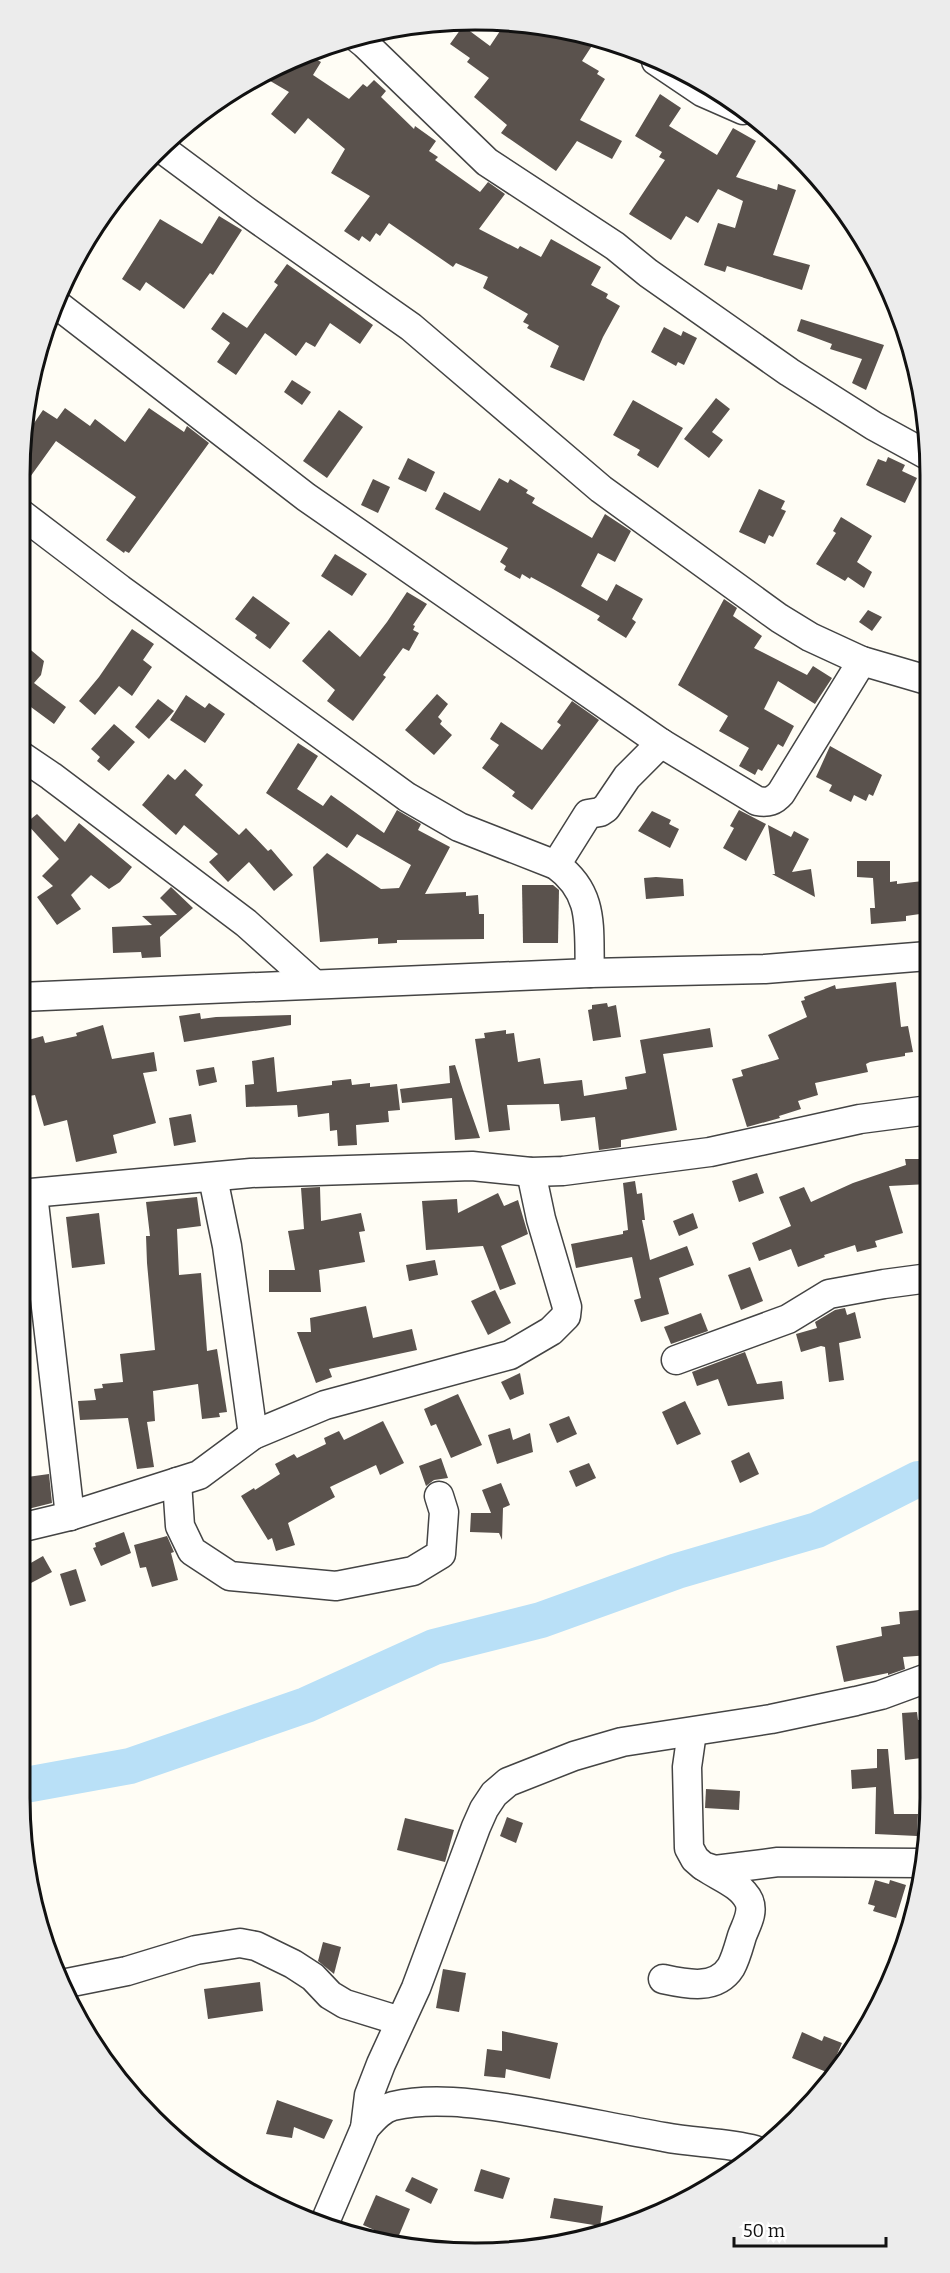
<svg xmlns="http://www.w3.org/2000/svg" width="950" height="2273" font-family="Bitter,serif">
	<rect width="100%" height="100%" fill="#fffdf5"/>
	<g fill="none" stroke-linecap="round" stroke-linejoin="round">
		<path stroke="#b9e0f7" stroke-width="36" d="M20,1786L130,1766L306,1705L434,1647L541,1620L677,1571L817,1530L918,1479H930"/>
	</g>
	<g fill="#5a524d">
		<path d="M506,22L535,23L554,36L559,29L597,38L582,61L599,71L597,74L605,79L580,120L622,141L612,159L577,141L556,171L501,133L507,125L474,97L489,78L467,62L470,58L450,44L463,26L490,46Z"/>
		<path d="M307,54L321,62L313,75L349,99L363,84L367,87L374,80L386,91L381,97L414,129L415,126L436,141L429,151L438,157L435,160L480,192L488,182L505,194L479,229L518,249L520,246L541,257L551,239L601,267L591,285L608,294L606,298L620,306L603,337L584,381L550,367L559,346L527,328L529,325L523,322L528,314L483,288L488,277L456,263L453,267L389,223L380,236L376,233L370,242L362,236L359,241L344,231L370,196L331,173L345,149L308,118L295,134L271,114L289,92L260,75L274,66Z"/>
		<path d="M660,94L681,108L669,126L717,155L733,128L756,141L736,177L777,190L778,184L796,190L773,255L810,265L802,290L727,266L725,272L704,265L718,223L735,228L743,201L718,189L698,223L686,216L671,240L629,214L665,160L659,157L662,152L635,136Z"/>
		<path d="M219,216L242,230L213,275L210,273L184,309L146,282L140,291L122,279L160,219L202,244Z"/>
		<path d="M287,264L373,325L360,344L330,323L315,347L306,342L296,356L265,333L236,375L217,362L230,343L211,329L223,312L247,328L278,285L274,282Z"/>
		<path d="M801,319L884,345L866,390L852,383L862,359L830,349L832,344L797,331Z"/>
		<path d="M664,327L681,336L683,331L697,338L684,365L678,362L676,366L651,352Z"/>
		<path d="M292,380L311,392L302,405L284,392Z"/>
		<path d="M716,398L730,409L712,432L723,440L709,458L684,439Z"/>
		<path d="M633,400L683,428L658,468L637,455L640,450L613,435Z"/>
		<path d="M65,408L90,426L95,419L125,442L149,408L184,432L187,426L209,443L129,553L125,551L124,553L106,540L136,497L56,441L20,491V475L26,435L43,410L57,419Z"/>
		<path d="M339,410L363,427L327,478L303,461Z"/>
		<path d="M888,457L905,465L902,471L917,478L905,503L866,485L878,459L886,462Z"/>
		<path d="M408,458L435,472L426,492L398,479Z"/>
		<path d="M499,478L508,483L510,479L528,490L526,493L535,498L532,503L592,538L605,514L631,531L615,562L598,553L581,586L607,601L616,584L643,599L632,619L636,622L626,638L597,620L600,616L553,589L531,577L530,579L522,574L520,579L504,570L506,566L500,562L508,548L435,509L444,492L480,511Z"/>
		<path d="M373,479L390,487L378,513L361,505Z"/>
		<path d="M759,489L785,501L781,509L786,511L773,537L769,535L765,544L739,532Z"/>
		<path d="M841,517L872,536L857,562L872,572L864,588L848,577L845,581L816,564L836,533L833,531Z"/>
		<path d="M335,554L367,574L352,596L321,576Z"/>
		<path d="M407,592L427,604L413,625L415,626L413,630L419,633L409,651L403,648L383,675L386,677L353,721L327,701L335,690L302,661L329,630L360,657L387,622Z"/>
		<path d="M253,596L290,623L270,649L255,638L257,635L235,619Z"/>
		<path d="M724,599L737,608L733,616L762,636L754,648L807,675L813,666L832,678L815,704L778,681L764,709L794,726L783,747L778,744L762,771L758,769L755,775L739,766L749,748L719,731L728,716L678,685Z"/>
		<path d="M868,610L882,617L872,631L859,622Z"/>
		<path d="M132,629L154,644L143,660L152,667L132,696L119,686L95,715L79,701L99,677Z"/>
		<path d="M20,641L44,661L41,675L34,683L66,707L54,724L20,699Z"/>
		<path d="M437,694L448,704L438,717L442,721L440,724L452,735L434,755L405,730Z"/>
		<path d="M186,695L205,708L209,703L225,714L205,743L170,720Z"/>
		<path d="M158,699L174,711L149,739L135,727Z"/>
		<path d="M572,701L599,720L532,810L512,796L515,792L482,768L499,745L490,739L501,722L542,750L561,725L557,722Z"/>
		<path d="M114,724L135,742L109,771L97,761L100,757L91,749Z"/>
		<path d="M298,743L318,756L297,789L323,806L331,795L384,833L397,810L421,824L418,830L450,847L425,894L466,892V896L478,895L479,914H484V939L397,940V943L378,944V938L320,942L313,867L327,853L381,889L399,888L411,865L357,834L347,848L266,793Z"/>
		<path d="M830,746L882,775L873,796L869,794L866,801L854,795L851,802L829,791L832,785L816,777Z"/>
		<path d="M185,769L203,785L195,795L239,835L246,828L268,851L271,849L293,875L274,891L249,862L228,882L209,862L218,854L184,825L176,835L142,805L168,774L175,780Z"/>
		<path d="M739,810L766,824L746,861L723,848L734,828L730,826Z"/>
		<path d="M652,811L671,820L669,824L679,829L670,848L638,831Z"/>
		<path d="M37,814L65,842L79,823L132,867L120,882L109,889L91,875L71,895L81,909L57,925L37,897L53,886L42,876L59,859L26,823Z"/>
		<path d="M768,825L791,837L794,831L809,839L792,872L811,869L815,897L772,874H775Z"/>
		<path d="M857,861H890V882L897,881V884L923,881L927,913L906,916V921L871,924L870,908H875L873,878L857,877Z"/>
		<path d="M656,877L683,879L684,896L646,899L644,878Z"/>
		<path d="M522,885H553L559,890L558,943H523Z"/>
		<path d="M171,887L193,908L160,937L161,957L142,958L141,952L113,953L112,927L152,925L142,916L177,915L160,898Z"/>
		<path d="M896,982L901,1027L908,1026L913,1052L905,1053V1056L870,1062L866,1064L868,1072L815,1083L818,1095L798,1101L801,1109L779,1116L780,1118L747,1127L732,1079L743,1076L741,1070L779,1059L768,1035L807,1017L801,1001L805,1000L804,997L835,985L836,989Z"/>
		<path d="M607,1003L608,1007L616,1005L621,1037L593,1041L588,1010L592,1009V1005Z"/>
		<path d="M200,1013L201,1019L216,1017L291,1015V1025L184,1042L179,1016Z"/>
		<path d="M103,1025L112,1059L154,1052L157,1071L143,1073L156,1123L113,1135L117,1153L76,1162L67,1120L44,1126L35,1095L29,1096L20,1059V1049L30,1047L28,1040L43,1036L45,1043L77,1036L76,1033Z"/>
		<path d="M710,1028L713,1047L663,1054L677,1130L621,1140V1147L599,1150L595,1117L561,1121L559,1104L507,1105L510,1130L489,1132L475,1039L485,1038L484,1033L506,1030V1034L514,1033L518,1062L540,1058L544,1084L582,1080L584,1096L627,1089L625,1077L646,1073L640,1040Z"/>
		<path d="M274,1057L277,1092L332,1085V1081L351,1079L352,1085L370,1083V1087L397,1084L400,1110L388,1111L389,1122L356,1125L357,1145L338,1146L337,1130L330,1131L329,1113L298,1117L297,1105L246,1107L245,1085L254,1084L252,1061Z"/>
		<path d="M455,1065L463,1090L480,1138L455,1140L452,1098L402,1103L400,1089L450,1083L449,1066Z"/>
		<path d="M214,1067L217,1082L199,1086L196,1070Z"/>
		<path d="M191,1114L196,1142L174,1146L169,1118Z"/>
		<path d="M905,1159H923V1165L929,1164V1184L889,1186L903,1233L875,1241L877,1247L857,1252L855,1245L824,1255L825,1257L798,1267L791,1249L759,1261L752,1243L791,1226L779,1197L804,1187L811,1202L853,1183L906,1165Z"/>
		<path d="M757,1173L764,1193L739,1202L732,1181Z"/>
		<path d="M635,1181L637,1194L642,1193L645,1220H642L650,1260L687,1246L694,1265L659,1278L669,1314L641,1322L634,1300L641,1298L632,1257L576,1268L571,1244L623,1234V1231L628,1230L623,1183Z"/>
		<path d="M320,1187L321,1221L361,1213L365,1231L359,1232L365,1262L319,1270L321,1292H269V1270H295L288,1231L304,1229L301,1188Z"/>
		<path d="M498,1193L504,1206L518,1200L528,1234L501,1246L516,1284L500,1290L483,1246L426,1250L422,1201L457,1199L458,1213Z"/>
		<path d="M197,1197L201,1226L177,1229L179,1275L201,1273L207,1351L217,1349L227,1412L219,1413L220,1417L202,1419L198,1384L153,1391L155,1421L147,1422L154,1467L137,1469L128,1418L80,1420L78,1401L96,1400L94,1389L103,1388L102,1384L123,1382L120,1354L155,1350L147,1263L146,1236H150L146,1202Z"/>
		<path d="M99,1213L105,1264L72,1268L66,1217Z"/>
		<path d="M693,1213L698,1228L679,1236L673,1221Z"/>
		<path d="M435,1260L438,1275L409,1281L406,1265Z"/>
		<path d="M750,1267L763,1301L741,1310L728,1275Z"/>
		<path d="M495,1290L511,1323L488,1335L471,1301Z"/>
		<path d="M366,1306L373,1338L412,1329L417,1350L329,1369L332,1377L316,1383L297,1332H311L310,1318Z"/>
		<path d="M845,1308L847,1315L855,1312L861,1338L839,1343L844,1380L829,1382L825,1347L821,1346L801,1352L796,1334L817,1328L815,1322L835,1310Z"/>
		<path d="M701,1313L708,1331L671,1344L664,1327Z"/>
		<path d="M745,1352L757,1384L782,1381L784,1399L728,1406L718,1379L697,1386L692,1372Z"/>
		<path d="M520,1373L524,1394L510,1400L501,1382Z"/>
		<path d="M458,1394L482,1445L451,1458L436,1424L431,1426L424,1409Z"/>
		<path d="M685,1401L701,1434L677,1445L662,1412Z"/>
		<path d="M569,1416L577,1434L557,1443L549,1424Z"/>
		<path d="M383,1421L404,1463L380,1475L376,1465L330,1487L335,1497L288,1523L295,1545L276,1551L272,1538L268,1540L241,1496L254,1488L255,1490L280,1474L275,1464L294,1454L297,1458L326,1444L324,1438L339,1431L344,1440Z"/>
		<path d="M510,1428L513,1440L530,1433L533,1452L497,1464L488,1435Z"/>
		<path d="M749,1452L759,1474L740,1483L731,1461Z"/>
		<path d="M441,1458L448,1478L434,1480L426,1486L419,1466Z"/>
		<path d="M589,1463L596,1478L576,1487L569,1471Z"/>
		<path d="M49,1474L52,1503L20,1511V1478Z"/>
		<path d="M501,1483L510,1505L503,1508L502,1540L499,1533L470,1532L471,1513H491L482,1490Z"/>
		<path d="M124,1532L131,1553L101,1566L93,1548L96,1547L95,1543Z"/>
		<path d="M167,1536L174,1552L171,1553L178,1580L152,1587L146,1567L140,1568L134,1545Z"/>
		<path d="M43,1556L52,1572L31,1583L22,1568Z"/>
		<path d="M76,1569L86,1601L70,1606L60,1574Z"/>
		<path d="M930,1609V1655L903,1657L905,1669L888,1675V1673L844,1682L836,1646L882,1636L881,1627L900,1624L899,1612Z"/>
		<path d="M917,1712L918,1720L927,1719L930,1757L905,1760L902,1713Z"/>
		<path d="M877,1749H888L894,1814H918L917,1836L875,1834L876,1787L852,1789L851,1770L877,1768Z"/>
		<path d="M706,1789L740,1791L739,1810L705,1808Z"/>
		<path d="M507,1817L523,1823L516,1843L500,1836Z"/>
		<path d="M405,1818L454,1830L445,1862L397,1850Z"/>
		<path d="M875,1880L889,1884L890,1880L906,1885L896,1918L873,1911L875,1906L868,1904Z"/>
		<path d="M323,1942L341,1947L334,1974L318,1961Z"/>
		<path d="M443,1969L466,1973L459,2012L436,2008Z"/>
		<path d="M260,1982L263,2011L208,2019L204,1989Z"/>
		<path d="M502,2031L558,2043L550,2079L506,2069L505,2078L484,2076L487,2049L502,2051Z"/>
		<path d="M802,2032L822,2041L824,2036L842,2043L829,2073L792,2058Z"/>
		<path d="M277,2100L333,2120L324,2139L294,2127L292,2138L266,2134Z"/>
		<path d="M481,2169L510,2178L503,2199L474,2191Z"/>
		<path d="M412,2177L438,2189L431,2204L405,2191Z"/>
		<path d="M376,2195L410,2209L397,2240L363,2225Z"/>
		<path d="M554,2198L603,2206L600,2226L550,2218Z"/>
	</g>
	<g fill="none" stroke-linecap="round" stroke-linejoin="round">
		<g stroke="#444" stroke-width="31">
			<g id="minor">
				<path d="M355,36L365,44L487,162L615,246L648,273L789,372L874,426L927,455"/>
				<path d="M656,61L702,92L743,110"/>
				<path d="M161,148L250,214L411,327L601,489L779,618L810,637L862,661L927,680"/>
				<path d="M55,303L306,497L661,743L757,801C768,803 774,801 781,793L862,661"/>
				<path d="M20,513L120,589L407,797L459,827L556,865C596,894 588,929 590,973"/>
				<path d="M20,755L51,776L246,923L314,984"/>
				<path d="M556,865L588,814L600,812L606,808L627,777L661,743"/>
				<path d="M20,997L590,973L765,969L928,956"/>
				<path d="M213,1178L227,1246L253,1435"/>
				<path d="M20,1194L251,1173L472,1166L531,1172L563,1171L710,1152L860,1119L929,1110"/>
				<path d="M33,1194L70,1516"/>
				<path d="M676,1360L788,1319L829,1294L884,1284L929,1278"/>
				<path d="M177,1482L180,1526L192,1551L230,1576L336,1586L413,1571L441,1554L444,1512L439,1496"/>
				<path d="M20,1528L70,1516L199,1475L253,1435L325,1405L510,1355L551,1331L566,1316L567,1307L541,1219L531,1172"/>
				<path d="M692,1732L687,1767L689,1848L695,1859L703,1866L715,1870L778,1862L920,1863"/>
				<path d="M663,1979C686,1984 716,1991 731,1967C736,1958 739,1946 742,1936C746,1925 754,1913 749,1901C741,1884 719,1877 705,1867"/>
				<path d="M62,1984L127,1971L196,1950L240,1943L256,1946L293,1964L313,1977L330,1995L345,2004L400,2021"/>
				<path d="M365,2128C373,2119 381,2109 393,2106C431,2097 474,2103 512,2109C563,2117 613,2128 664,2137C694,2143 725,2142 755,2150"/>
				<path d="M325,2222L365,2128L369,2095L381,2064L416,1988L476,1827L484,1809L494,1794L508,1782L574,1756L622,1742L771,1719L856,1701L881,1695L930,1677"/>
			</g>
		</g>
		<use href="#minor" stroke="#fff" stroke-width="28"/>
	</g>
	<path d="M0 0H950V2273H0ZM475 30H475A445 445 0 0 1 920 475V1798A445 445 0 0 1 475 2243H475A445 445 0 0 1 30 1798V475A445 445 0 0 1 475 30Z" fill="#ececec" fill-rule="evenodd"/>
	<path fill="none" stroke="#111" stroke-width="3" d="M475 30H475A445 445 0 0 1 920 475V1798A445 445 0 0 1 475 2243H475A445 445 0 0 1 30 1798V475A445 445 0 0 1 475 30Z"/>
	<path d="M734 2237v9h152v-9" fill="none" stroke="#111111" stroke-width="3"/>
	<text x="743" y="2237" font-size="18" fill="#111111" stroke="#ffffff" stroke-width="4.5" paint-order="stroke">50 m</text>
</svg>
